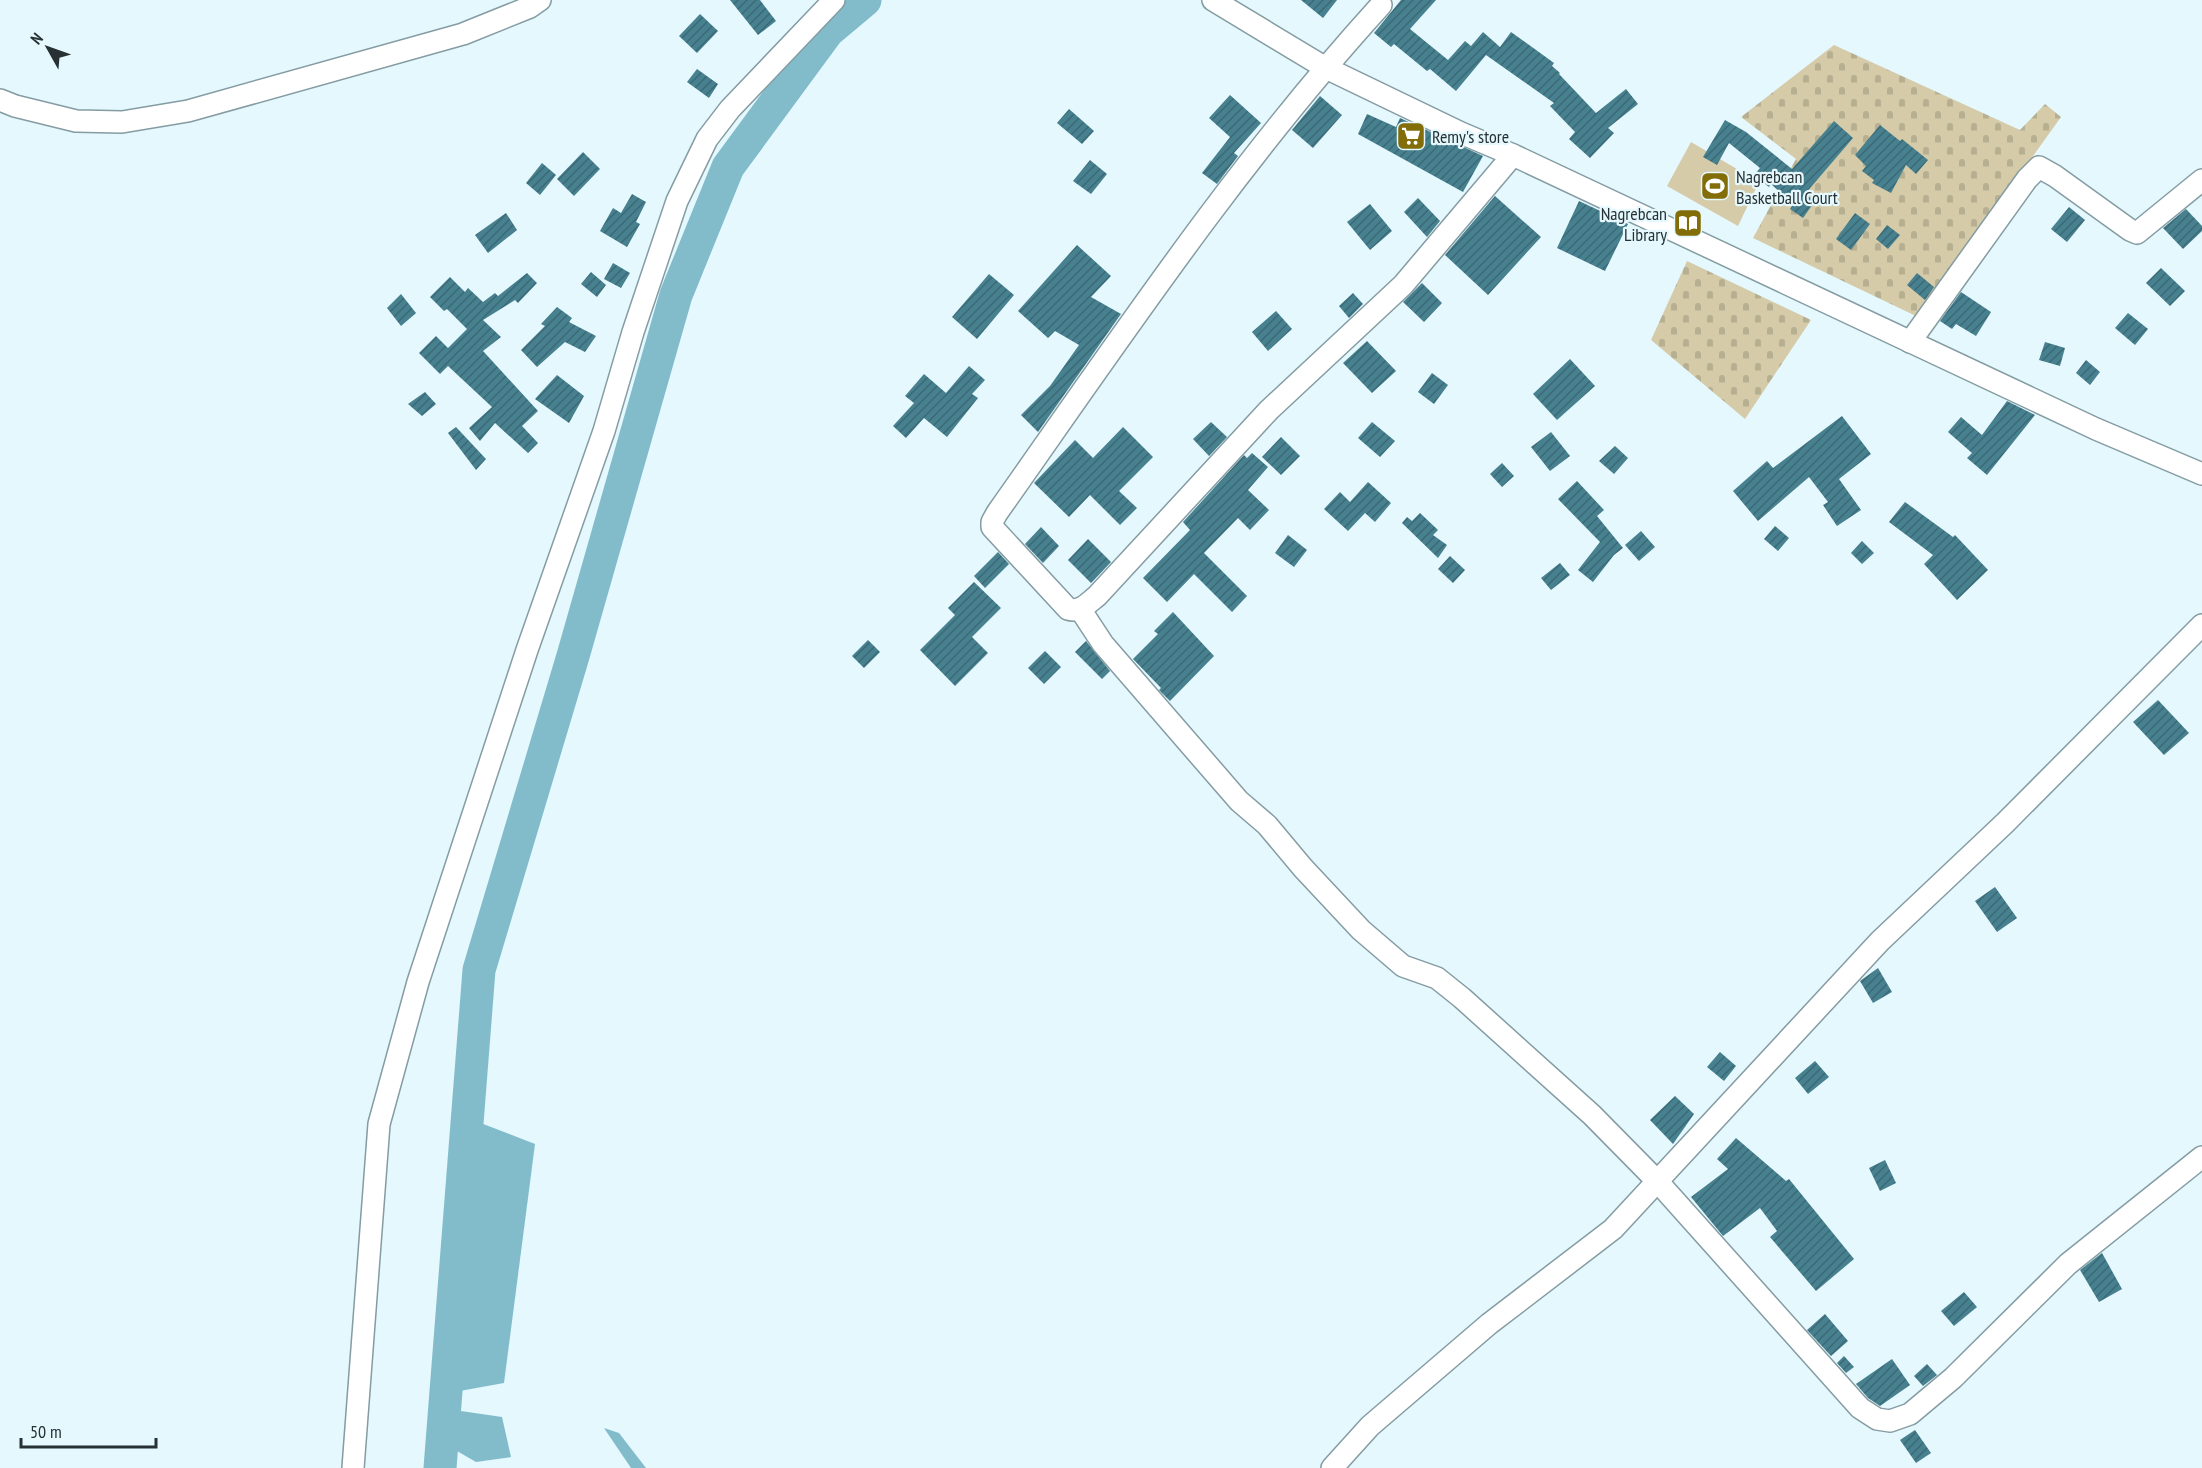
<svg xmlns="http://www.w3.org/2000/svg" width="2202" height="1468" font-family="'PT Sans Narrow',sans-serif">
	<defs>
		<pattern id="cemetery-stones" width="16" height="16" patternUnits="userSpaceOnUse" patternTransform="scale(1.5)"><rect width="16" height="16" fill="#d5cba8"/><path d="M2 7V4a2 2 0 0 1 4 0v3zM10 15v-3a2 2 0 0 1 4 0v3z" fill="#b7af91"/></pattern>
		<pattern id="building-hatch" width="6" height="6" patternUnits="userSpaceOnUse" patternTransform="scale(1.5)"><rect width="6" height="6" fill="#47808e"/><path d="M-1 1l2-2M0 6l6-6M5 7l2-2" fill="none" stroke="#3b6975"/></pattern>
	</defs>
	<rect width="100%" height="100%" fill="#e4f8fe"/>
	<g fill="url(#cemetery-stones)">
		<path d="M1834,45L2020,130L2045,104L2061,117L1918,317L1753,238L1796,159L1741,117Z"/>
		<path d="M1687,261L1811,320L1745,419L1651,340Z"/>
	</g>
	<path fill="#d5cba8" d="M1691,142L1759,182L1738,226L1667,186Z"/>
	<g fill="#82bccb">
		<path d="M478,1122L535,1144L504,1383L454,1392Z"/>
		<path d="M454,1410L502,1417L511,1457L476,1462L457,1451Z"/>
		<path d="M604,1428L619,1433L646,1468H631Z"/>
	</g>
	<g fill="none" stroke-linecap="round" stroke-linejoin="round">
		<path stroke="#82bccb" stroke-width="33" d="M440,1468L479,970L573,656L676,295L728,167L828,31L865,0"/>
	</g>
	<g fill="url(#building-hatch)">
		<path d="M730,0H760L776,21L758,35Z"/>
		<path d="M1301,0H1337L1323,18Z"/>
		<path d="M1401,0H1436L1410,29L1448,60L1465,41L1471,46L1483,32L1500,47L1511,32L1554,63L1552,66L1560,73L1559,74L1596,113L1626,89L1638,104L1608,128L1614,133L1590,158L1569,139L1575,132L1550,106L1554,103L1486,55L1456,91L1430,69L1427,71L1394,44L1391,47L1374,33Z"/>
		<path d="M700,14L718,31L697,53L679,36Z"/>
		<path d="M697,69L718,84L709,98L687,82Z"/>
		<path d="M1230,95L1261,123L1234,153L1238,156L1217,184L1202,173L1230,137L1209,118Z"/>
		<path d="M1320,96L1342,115L1313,148L1292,130Z"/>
		<path d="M1069,109L1094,131L1082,144L1057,123Z"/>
		<path d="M1367,114L1396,127L1400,118L1483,156L1463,192L1358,134Z"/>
		<path d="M1725,120L1746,132L1792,169L1834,121L1853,138L1805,194L1815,201L1803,218L1790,209L1793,204L1771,184L1769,187L1754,175L1760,168L1729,143L1717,165L1703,157Z"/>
		<path d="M1880,125L1900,141L1902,139L1928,160L1916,174L1906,165L1891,193L1872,183L1874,180L1862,171L1866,166L1855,155Z"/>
		<path d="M583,152L600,169L574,196L557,179Z"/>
		<path d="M1090,160L1107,174L1091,194L1073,181Z"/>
		<path d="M542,163L556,175L540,195L526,183Z"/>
		<path d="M632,194L646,202L636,222L640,224L627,247L600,231L613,208L621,213Z"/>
		<path d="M1495,196L1541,237L1488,295L1445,255Z"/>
		<path d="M1418,198L1440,221L1427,237L1404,212Z"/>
		<path d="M1579,201L1628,224L1605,271L1557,248Z"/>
		<path d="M1370,204L1392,231L1370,250L1347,222Z"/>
		<path d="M2069,207L2085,220L2067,242L2051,229Z"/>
		<path d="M2186,209L2202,226V231L2183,249L2163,228Z"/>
		<path d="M506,213L517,230L488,253L475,235Z"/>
		<path d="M1682,213L1700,220L1698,228L1679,219Z"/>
		<path d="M1855,213L1870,224L1851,250L1836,239Z"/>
		<path d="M1887,225L1900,235L1888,249L1876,239Z"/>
		<path d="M1077,245L1111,276L1091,297L1121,314L1038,432L1021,415L1050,386L1079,345L1055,331L1048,338L1018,311Z"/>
		<path d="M613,263L630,273L621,288L604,279Z"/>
		<path d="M2161,268L2185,291L2170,306L2146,283Z"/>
		<path d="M591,272L606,285L597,297L581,284Z"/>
		<path d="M527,273L537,283L518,303L515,300L483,320L501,337L483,351L538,411L522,426L538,443L528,453L495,423L480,441L469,428L492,407L448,366L440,374L419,353L436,336L448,348L467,329L447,309L444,311L430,297L450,277L465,292L468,288L483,302L495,293L498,296Z"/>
		<path d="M1917,273L1934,287L1925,300L1907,285Z"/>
		<path d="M989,274L1014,295L977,339L952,317Z"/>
		<path d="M1422,283L1442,303L1424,322L1403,302Z"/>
		<path d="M1961,292L1991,312L1976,336L1956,324L1952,329L1940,321Z"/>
		<path d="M1353,293L1363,304L1349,318L1339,306Z"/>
		<path d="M401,294L416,313L401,326L387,308Z"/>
		<path d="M557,307L572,318L569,322L596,336L585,352L565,342L537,367L521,350L545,326L541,324Z"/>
		<path d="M1276,311L1292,329L1268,351L1252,332Z"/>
		<path d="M2128,313L2148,329L2135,345L2115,328Z"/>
		<path d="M1367,341L1396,371L1372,393L1343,363Z"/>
		<path d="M2045,342L2065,348L2060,366L2039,360Z"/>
		<path d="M1570,359L1595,386L1557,420L1533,394Z"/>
		<path d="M2086,360L2100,372L2090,385L2076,373Z"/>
		<path d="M969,366L985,380L972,394L978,398L947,437L924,418L906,438L893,426L914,403L905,396L924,374L946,393Z"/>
		<path d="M1432,373L1448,385L1434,404L1418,392Z"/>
		<path d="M557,375L584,396L569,423L535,399Z"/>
		<path d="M425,392L436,404L422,416L408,404Z"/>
		<path d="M2007,401L2035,415L1987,475L1967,458L1972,453L1948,432L1961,417L1982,435Z"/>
		<path d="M1842,416L1871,454L1839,479L1861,510L1837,526L1823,505L1828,502L1809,477L1758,521L1733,491L1767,461L1773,468Z"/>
		<path d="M1211,422L1227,437L1209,456L1193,439Z"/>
		<path d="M1372,422L1395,441L1380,457L1358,438Z"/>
		<path d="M456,427L486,459L476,470L448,433Z"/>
		<path d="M1123,427L1153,457L1119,491L1137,508L1120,525L1090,495L1069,517L1034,483L1075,440L1093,458Z"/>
		<path d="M1551,432L1570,456L1550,471L1531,447Z"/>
		<path d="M1281,437L1300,456L1281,475L1262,457Z"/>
		<path d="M1615,446L1628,458L1614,474L1599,461Z"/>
		<path d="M1252,453L1268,467L1248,490L1269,510L1250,530L1238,518L1204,553L1247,596L1232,612L1194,574L1167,602L1143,578L1190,530L1183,522L1244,455L1247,458Z"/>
		<path d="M1502,463L1514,476L1502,487L1490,474Z"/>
		<path d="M1577,481L1604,510L1597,516L1623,548L1614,555L1593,582L1578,570L1600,542L1558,499Z"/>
		<path d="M1368,482L1391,503L1375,522L1365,513L1348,531L1324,509L1340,492L1350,502Z"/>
		<path d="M1905,502L1953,537L1955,535L1988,570L1957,600L1924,564L1933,555L1889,522Z"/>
		<path d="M1420,513L1438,530L1433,535L1447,545L1438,558L1402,523L1407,517L1412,521Z"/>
		<path d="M1775,526L1789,538L1778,551L1764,539Z"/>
		<path d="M1041,527L1059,546L1043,563L1025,544Z"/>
		<path d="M1641,531L1655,547L1639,561L1625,545Z"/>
		<path d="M1288,535L1307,550L1294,567L1275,553Z"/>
		<path d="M1088,539L1111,562L1091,583L1068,560Z"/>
		<path d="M1862,541L1874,553L1862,564L1851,553Z"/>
		<path d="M998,552L1009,564L985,588L974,576Z"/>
		<path d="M1450,556L1465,570L1453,583L1438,569Z"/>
		<path d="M1560,563L1570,575L1551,590L1541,578Z"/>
		<path d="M974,582L1001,608L972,637L988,653L955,686L920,650L955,615L948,608Z"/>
		<path d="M1173,612L1214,656L1170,701L1159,690L1161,688L1133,659L1158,634L1154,631Z"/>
		<path d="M868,640L880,652L864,668L852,656Z"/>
		<path d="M1086,641L1110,671L1102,679L1075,652Z"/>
		<path d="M1045,651L1061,667L1044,684L1028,668Z"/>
		<path d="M2158,700L2189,733L2164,755L2133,722Z"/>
		<path d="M1995,887L2017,918L1997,932L1975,901Z"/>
		<path d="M1878,968L1892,992L1873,1003L1860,981Z"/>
		<path d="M1720,1052L1736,1066L1724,1081L1707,1067Z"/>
		<path d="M1815,1061L1829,1077L1808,1094L1795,1078Z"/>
		<path d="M1675,1096L1694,1114L1673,1144L1650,1120Z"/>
		<path d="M1736,1138L1786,1181L1789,1179L1854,1259L1816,1291L1770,1237L1777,1231L1760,1208L1723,1236L1691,1197L1728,1169L1717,1159Z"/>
		<path d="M1885,1160L1896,1183L1880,1191L1869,1168Z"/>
		<path d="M2102,1253L2122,1289L2099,1302L2080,1270Z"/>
		<path d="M1964,1292L1977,1307L1954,1326L1941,1311Z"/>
		<path d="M1825,1314L1848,1341L1831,1356L1807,1330Z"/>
		<path d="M1844,1356L1854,1367L1846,1373L1837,1363Z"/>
		<path d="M1892,1359L1910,1385L1880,1406L1868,1398L1856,1384Z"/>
		<path d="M1927,1364L1937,1375L1923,1386L1914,1376Z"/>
		<path d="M1915,1430L1931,1453L1916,1463L1900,1440Z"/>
	</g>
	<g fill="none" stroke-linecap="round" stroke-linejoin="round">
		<g stroke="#849ca2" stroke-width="24">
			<g id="street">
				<path d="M1213,0L1324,67L1461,133L1513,155L2096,429L2202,474"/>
				<path d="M1381,5C1238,162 1119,340 997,513L992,522V527L1068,609C1080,613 1088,603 1097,596L1269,410L1403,285L1513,155"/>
				<path d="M0,100L15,106L76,121L122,122L188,111L463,34L530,7L540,0"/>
				<path d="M1910,342L2027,179L2039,167L2055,176L2130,230L2137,233L2202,180"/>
				<path d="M1080,609L1103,644L1239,801L1267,825L1303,868L1361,930L1403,966L1437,978L1462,998L1592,1115L1658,1182L1860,1408L1877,1419L1890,1421L1910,1414L1953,1378L2068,1264L2202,1157"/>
				<path d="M353,1468L379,1124L418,982L527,650L604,431L633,332L677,201L707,139L730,109L834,0"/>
				<path d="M1332,1468L1370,1426L1489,1324L1613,1229L1880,941L2005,823L2202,625"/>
			</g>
		</g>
		<use href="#street" stroke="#fff" stroke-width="21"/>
	</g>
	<defs>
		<g id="supermarket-square" transform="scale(1.5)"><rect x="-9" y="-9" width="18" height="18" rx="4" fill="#836d09" stroke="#e4f8fe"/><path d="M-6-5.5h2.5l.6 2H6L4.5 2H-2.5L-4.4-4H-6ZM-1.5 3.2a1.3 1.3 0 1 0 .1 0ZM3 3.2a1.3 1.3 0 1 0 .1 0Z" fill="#fff"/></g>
		<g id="stadium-square" transform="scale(1.5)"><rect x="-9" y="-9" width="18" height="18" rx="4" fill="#836d09" stroke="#e4f8fe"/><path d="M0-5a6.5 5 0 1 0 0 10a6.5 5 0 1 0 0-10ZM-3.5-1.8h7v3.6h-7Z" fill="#fff"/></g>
		<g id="library-square" transform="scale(1.5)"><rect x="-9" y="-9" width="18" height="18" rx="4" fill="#836d09" stroke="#e4f8fe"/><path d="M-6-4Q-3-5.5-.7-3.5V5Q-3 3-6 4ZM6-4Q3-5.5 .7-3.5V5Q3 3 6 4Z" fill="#fff"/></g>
	</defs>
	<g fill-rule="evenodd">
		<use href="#supermarket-square" x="1411" y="136"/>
		<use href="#stadium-square" x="1715" y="186"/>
		<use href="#library-square" x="1688" y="223"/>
	</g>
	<g text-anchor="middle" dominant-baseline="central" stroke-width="4.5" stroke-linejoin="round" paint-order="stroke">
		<g font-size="18" fill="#273133" stroke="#e4f8fe" text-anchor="start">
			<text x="1432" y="136">Remy's store</text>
			<text x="1736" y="176">Nagrebcan<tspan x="1736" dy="21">Basketball Court</tspan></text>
			<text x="1667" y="213" text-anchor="end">Nagrebcan<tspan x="1667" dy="21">Library</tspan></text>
		</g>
	</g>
	<g transform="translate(48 48) rotate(310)" stroke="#e4f8fe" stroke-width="4.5" paint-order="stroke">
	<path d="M0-4.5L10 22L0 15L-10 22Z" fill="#273133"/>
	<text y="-9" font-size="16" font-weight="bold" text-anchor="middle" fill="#273133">N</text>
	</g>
	<path d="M21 1438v9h135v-9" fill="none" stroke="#273133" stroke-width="3"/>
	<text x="30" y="1438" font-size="18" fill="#273133" stroke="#e4f8fe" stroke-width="4.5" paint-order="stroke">50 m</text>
</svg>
